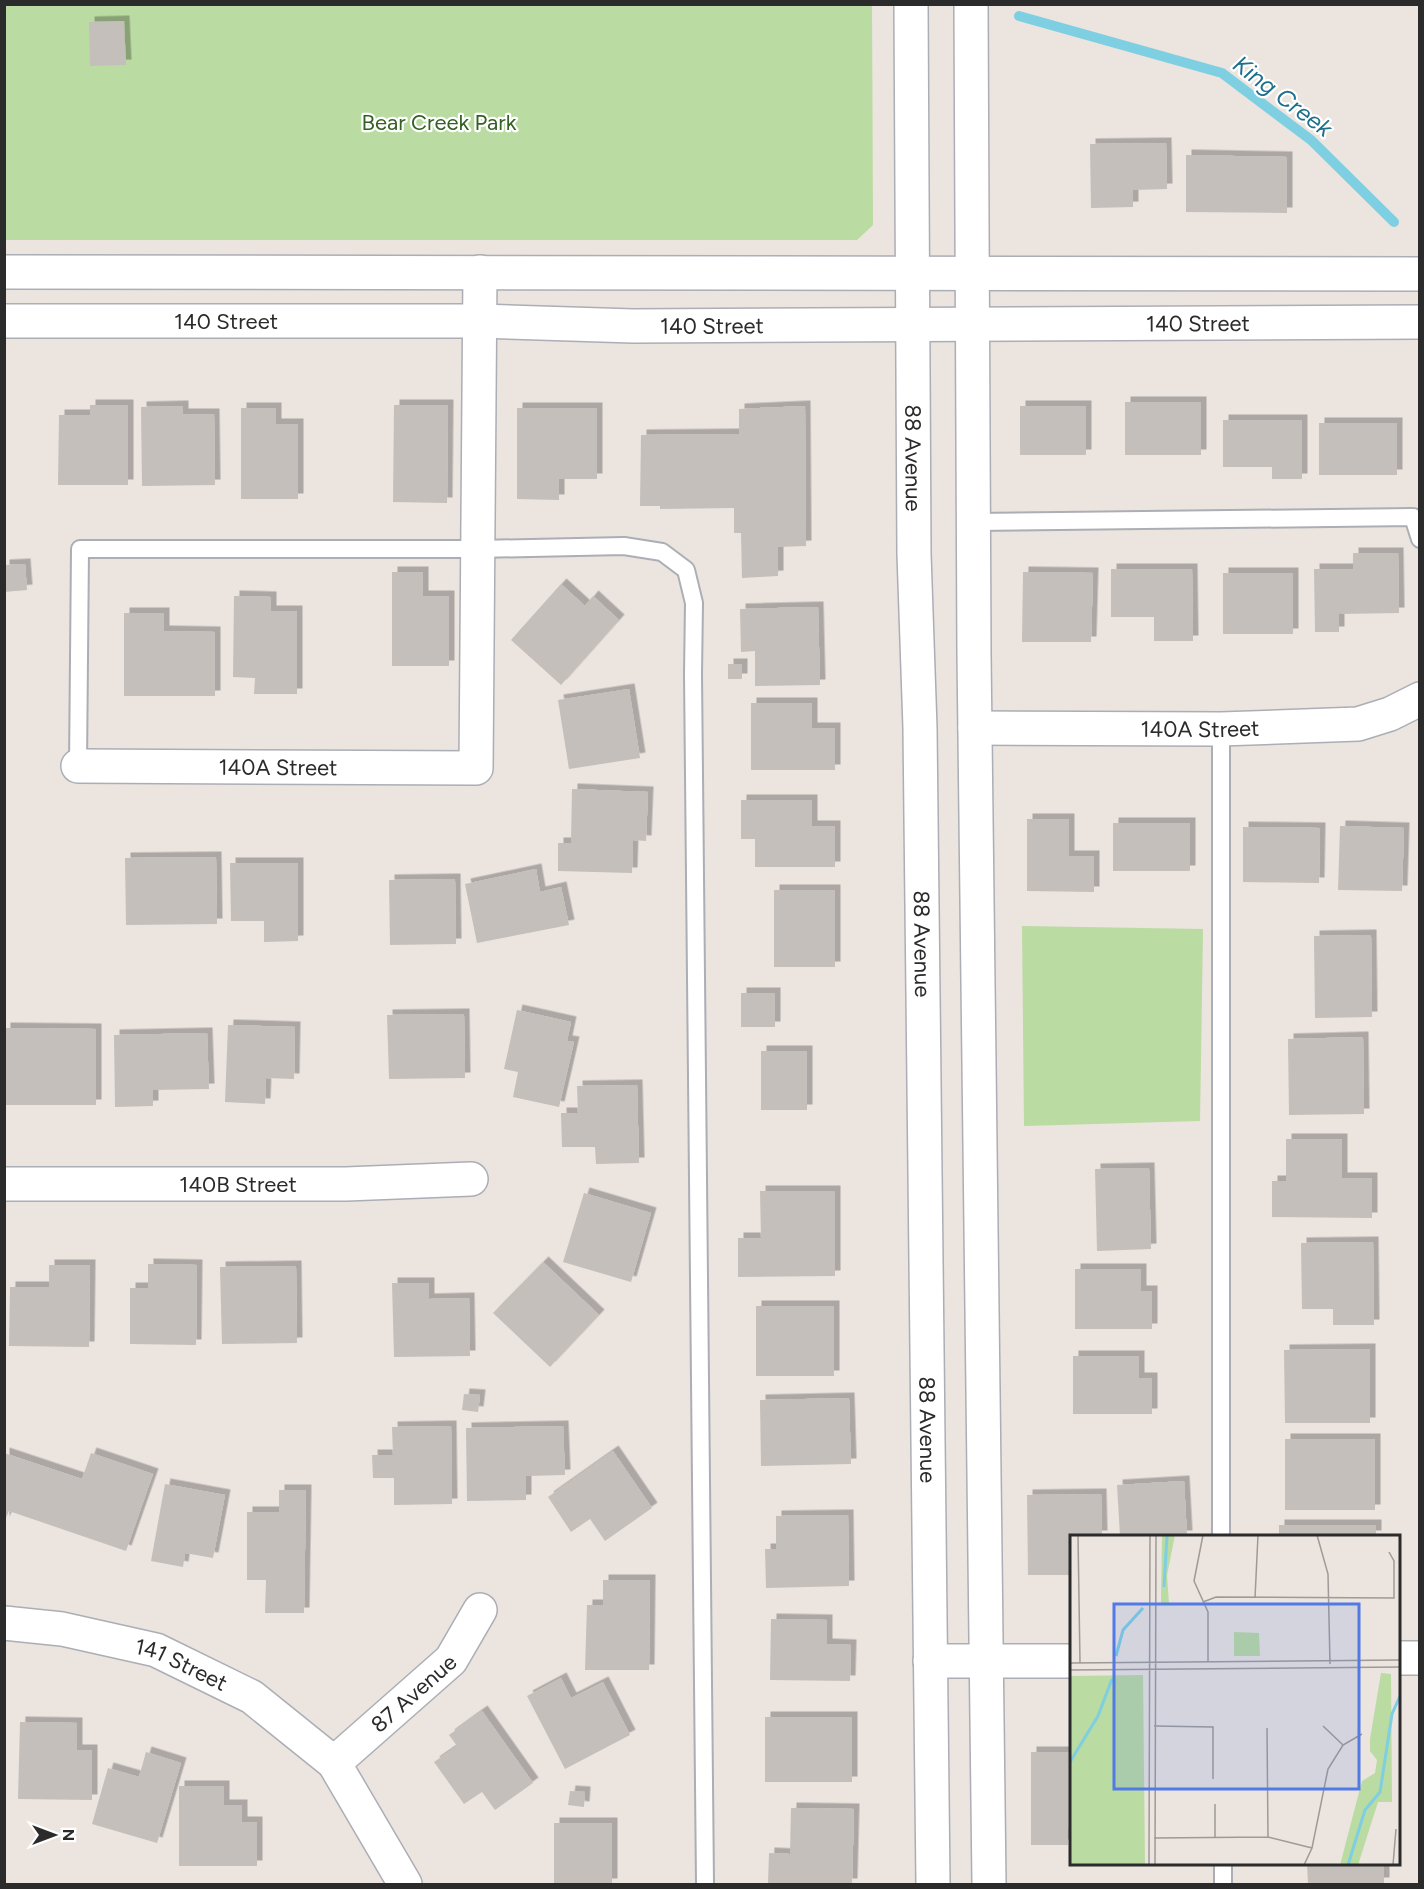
<svg xmlns="http://www.w3.org/2000/svg" width="1424" height="1889" font-family="Figtree,sans-serif">
	<defs>
		<filter id="shadow"><feDropShadow dx="5.5" dy="-5.5" stdDeviation="0" flood-color="#0004"/></filter>
	</defs>
	<rect width="100%" height="100%" fill="#ebe4df"/>
	<g fill="#badba1">
		<path d="M4,5H872L873,225L857,240H5Z"/>
		<path d="M1022,926L1203,929L1200,1121L1024,1126Z"/>
	</g>
	<g fill="none" stroke-linecap="round" stroke-linejoin="round">
		<path stroke="#7ecfe1" stroke-width="10" d="M1019,16L1222,73L1311,140L1394,222"/>
	</g>
	<g fill="#c4bfba" filter="url(#shadow)">
		<path d="M124,21L126,65L90,66L89,22Z"/>
		<path d="M1166,143L1167,189L1133,190V207L1091,208L1090,144Z"/>
		<path d="M1186,155L1287,157V213L1186,212Z"/>
		<rect x="1125" y="402" width="76" height="53"/>
		<path d="M90,405H128V485H58L59,415H90Z"/>
		<path d="M394,405H448L447,503L393,502Z"/>
		<path d="M183,406V414H214L215,485L142,486L141,407Z"/>
		<path d="M805,406L806,546L778,547V576L742,578L741,533H734V508L660,509V506H640L641,435L739,434V409Z"/>
		<rect x="1020" y="406" width="66" height="49"/>
		<path d="M241,408H276V424H298V499H241Z"/>
		<path d="M517,408H597V479H559V500L517,499Z"/>
		<path d="M1223,420H1302V479H1272V467H1223Z"/>
		<rect x="1319" y="423" width="78" height="52"/>
		<path d="M1353,553H1398L1399,613L1339,614V632H1315L1314,569H1353Z"/>
		<path d="M25,564L27,590L4,592V565Z"/>
		<path d="M1111,569H1192L1193,641H1154V617H1111Z"/>
		<path d="M392,572H423V596H449V666H392Z"/>
		<path d="M1023,572L1093,573L1091,642H1022Z"/>
		<rect x="1223" y="573" width="70" height="61"/>
		<path d="M561,584L585,606L593,596L619,620L561,685L511,640Z"/>
		<path d="M234,596L271,597V611H297V694H254L255,678L233,677Z"/>
		<path d="M818,607L820,685L755,686V651L741,652L740,609Z"/>
		<path d="M124,613H164V631L215,632V696H124Z"/>
		<rect x="728" y="664" width="14" height="15"/>
		<path d="M629,689L640,758L569,769L558,700Z"/>
		<path d="M751,703H812V728H835V770H751Z"/>
		<path d="M572,789L648,792L646,841L633,840L632,873L558,871V843H571Z"/>
		<path d="M741,800H812V826H835V867H755V839H741Z"/>
		<path d="M1027,819H1069V856H1094V892L1027,891Z"/>
		<rect x="1113" y="823" width="77" height="48"/>
		<path d="M1340,826L1404,828L1402,891L1338,890Z"/>
		<path d="M1243,827L1320,828L1319,883L1243,882Z"/>
		<path d="M216,857L217,924L126,925L125,858Z"/>
		<path d="M230,863H298V941L264,942V921H231Z"/>
		<path d="M536,869L540,892L561,887L569,925L477,943L465,884Z"/>
		<path d="M455,879L456,944L390,945L389,880Z"/>
		<rect x="774" y="890" width="61" height="77"/>
		<path d="M1371,935L1372,1017L1315,1018L1314,936Z"/>
		<rect x="741" y="993" width="34" height="34"/>
		<path d="M517,1010L571,1022L567,1041L574,1042L559,1107L513,1097L518,1072L504,1069Z"/>
		<path d="M464,1014L465,1078L389,1079L387,1015Z"/>
		<path d="M228,1025L295,1027L294,1079L266,1078L265,1104L225,1102Z"/>
		<path d="M5,1028L96,1029V1105H4Z"/>
		<path d="M207,1033L209,1089L153,1090V1106L115,1107L114,1035Z"/>
		<path d="M1363,1037L1364,1114L1289,1115L1288,1039Z"/>
		<rect x="761" y="1051" width="46" height="59"/>
		<path d="M637,1085L639,1163L596,1164L595,1147H562L561,1113H578L577,1086Z"/>
		<path d="M1286,1139H1342V1178H1372V1218L1272,1217V1181H1286Z"/>
		<path d="M1149,1168L1151,1249L1097,1251L1095,1169Z"/>
		<path d="M760,1191H835V1276L738,1277V1238H761Z"/>
		<path d="M584,1193L651,1213L631,1282L563,1262Z"/>
		<path d="M1373,1242L1374,1325H1333V1309H1302L1301,1243Z"/>
		<path d="M543,1262L599,1315L550,1367L493,1313Z"/>
		<path d="M148,1264L197,1265L196,1345L130,1344V1288H148Z"/>
		<path d="M49,1265H90L89,1347L9,1346L10,1287H49Z"/>
		<path d="M296,1266L297,1343L222,1344L220,1267Z"/>
		<path d="M1075,1269H1141V1291H1152V1329H1075Z"/>
		<path d="M392,1283H429V1299L469,1298L470,1356L394,1357Z"/>
		<rect x="756" y="1306" width="78" height="70"/>
		<path d="M1370,1349V1423H1285L1284,1350Z"/>
		<path d="M1073,1356H1139V1378H1152V1414H1073Z"/>
		<path d="M464,1394L480,1395L478,1412L462,1410Z"/>
		<path d="M849,1398L851,1464L761,1466L760,1400Z"/>
		<path d="M451,1426L452,1504L394,1505V1478H373L372,1455H393L392,1427Z"/>
		<path d="M563,1426L565,1475L526,1476V1500L467,1501L466,1428Z"/>
		<rect x="1285" y="1439" width="90" height="71"/>
		<path d="M613,1451L652,1508L605,1541L590,1519L571,1532L548,1497Z"/>
		<path d="M4,1453L82,1479L91,1453L153,1474L126,1551L9,1511L4,1522Z"/>
		<path d="M1184,1481L1187,1536H1120L1117,1485Z"/>
		<path d="M165,1484L225,1495L213,1558L185,1553L183,1567L151,1561Z"/>
		<path d="M279,1490H306L304,1613H265L266,1580H247V1512H279Z"/>
		<path d="M1101,1494L1102,1536H1072V1575H1028L1027,1495Z"/>
		<path d="M848,1515L849,1586L766,1588L765,1549H776V1516Z"/>
		<rect x="1279" y="1525" width="97" height="11"/>
		<path d="M603,1580H650L649,1670H585L587,1605H603Z"/>
		<path d="M771,1619L827,1620V1644L851,1645L850,1681L770,1680Z"/>
		<path d="M561,1678L571,1698L603,1682L630,1735L565,1769L527,1696Z"/>
		<path d="M482,1711L533,1783L495,1810L482,1792L464,1804L434,1762L457,1746L449,1735Z"/>
		<rect x="765" y="1717" width="87" height="65"/>
		<path d="M20,1722L77,1723V1750H92V1800L18,1799Z"/>
		<path d="M146,1752L181,1763L157,1843L92,1824L108,1768L139,1777Z"/>
		<path d="M1031,1752H1072V1828H1068V1845H1031Z"/>
		<path d="M179,1786H224V1805H242V1822H257V1866H179Z"/>
		<path d="M570,1791L585,1792L584,1807L568,1805Z"/>
		<path d="M791,1808L854,1809L852,1884H768L769,1853L790,1854Z"/>
		<rect x="554" y="1823" width="58" height="61"/>
		<path d="M1307,1864H1384V1883H1308Z"/>
	</g>
	<g fill="none" stroke-linecap="round" stroke-linejoin="round">
		<g stroke="#abaeb5" stroke-width="20">
			<g id="service">
				<path d="M974,522L1413,517L1420,539"/>
				<path d="M1221,729V1536"/>
				<path d="M78,766L80,549H478L624,546L662,552L686,570L694,603L693,674L705,1884"/>
				<path d="M1223,1864V1884"/>
			</g>
		</g>
		<g stroke="#abaeb5" stroke-width="36">
			<g id="minor">
				<path id="s1" d="M975,728L1221,729L1358,724L1390,714L1420,699"/>
				<path id="s2" d="M78,766L476,768L480,272"/>
				<path id="s3" d="M4,1184H346L471,1179"/>
				<path id="s4" d="M4,1623L62,1629L156,1650L252,1697L334,1763L405,1884"/>
				<path d="M1398,1658H1420"/>
				<path d="M930,1661H1072"/>
				<path id="s5" d="M334,1763L451,1660L480,1610"/>
			</g>
		</g>
		<g stroke="#abaeb5" stroke-width="36">
			<g id="secondary">
				<path id="s6" d="M911,4L914,554L920,728L933,1884"/>
				<path d="M971,4L974,654L989,1884"/>
				<path d="M4,272L1420,274"/>
				<path id="s7" d="M4,321H480L633,326L1420,322"/>
			</g>
		</g>
		<use href="#service" stroke="#fff" stroke-width="16"/>
		<use href="#minor" stroke="#fff" stroke-width="33"/>
		<use href="#secondary" stroke="#fff" stroke-width="33"/>
	</g>
	<g text-anchor="middle" dominant-baseline="central" stroke-width="4.5" stroke-linejoin="round" paint-order="stroke">
		<g font-size="22" fill="#356023" stroke="#fff">
			<text x="439" y="122">Bear Creek Park</text>
		</g>
		<g font-size="22" fill="#2b2b2b" stroke="#fff">
			<text stroke="none"><textPath href="#s7" startOffset="222">140 Street</textPath></text>
			<text stroke="none"><textPath href="#s7" startOffset="1194">140 Street</textPath></text>
			<text stroke="none"><textPath href="#s7" startOffset="708">140 Street</textPath></text>
			<text stroke="none"><textPath href="#s6" startOffset="454">88 Avenue</textPath></text>
			<text stroke="none"><textPath href="#s1" startOffset="225">140A Street</textPath></text>
			<text stroke="none"><textPath href="#s2" startOffset="200">140A Street</textPath></text>
			<text stroke="none"><textPath href="#s6" startOffset="940">88 Avenue</textPath></text>
			<text stroke="none"><textPath href="#s3" startOffset="234">140B Street</textPath></text>
			<text stroke="none"><textPath href="#s6" startOffset="1426">88 Avenue</textPath></text>
			<text stroke="none"><textPath href="#s4" startOffset="183">141 Street</textPath></text>
			<text stroke="none"><textPath href="#s5" startOffset="106">87 Avenue</textPath></text>
		</g>
		<g font-size="24" font-style="italic" fill="#1d708c" stroke="#fff">
			<text transform="translate(1283 96) rotate(37)">King Creek</text>
		</g>
	</g>
	<g transform="translate(1070 1535)">
		<rect width="330" height="330" fill="#ebe4df"/>
		<path d="M92,0H105L97,40L99,69L91,68ZM164,97L189,98L190,121H164ZM311,138L321,139L322,267H308L288,330H270L292,246L305,238L307,225L300,216V204ZM73,140L75,330H0V141Z" fill="#badba1"/>
		<path fill="none" stroke="#7ecfe1" stroke-width="3" d="M94,52L97,0M46,121L53,95L73,73M0,227L28,181L42,144M278,330L295,275L310,257L322,179L330,161"/>
		<path fill="none" stroke="#9e9a97" stroke-width="1.5" d="M8,0L10,128M133,0L124,46L138,77V127M247,0L258,39L260,129M185,63L188,0M133,67L146,62L324,63V26L319,17M0,128L330,125M0,135L330,132M84,191L143,192V244M253,191L273,210M197,193L198,302M145,269V302M84,303L198,302L242,313M79,330L80,0M85,330L86,0M234,330L242,313L258,234L273,210L292,199M323,330L326,294"/>
		<path fill="#517ae5" fill-opacity="0.15" stroke="#517ae5" stroke-width="3" d="M44,69H289V254H44Z"/>
		<rect width="330" height="330" fill="none" stroke="#2b2b2b" stroke-width="3"/>
	</g>
	<rect width="1424" height="1889" fill="none" stroke="#2b2b2b" stroke-width="12"/>
	<g transform="translate(54 1835) rotate(90)" stroke="#ffffff" stroke-width="4.5" paint-order="stroke">
	<path d="M0-4.5L10 22L0 15L-10 22Z" fill="#2b2b2b"/>
	<text y="-9" font-size="16" font-weight="bold" text-anchor="middle" fill="#2b2b2b">N</text>
	</g>
</svg>
